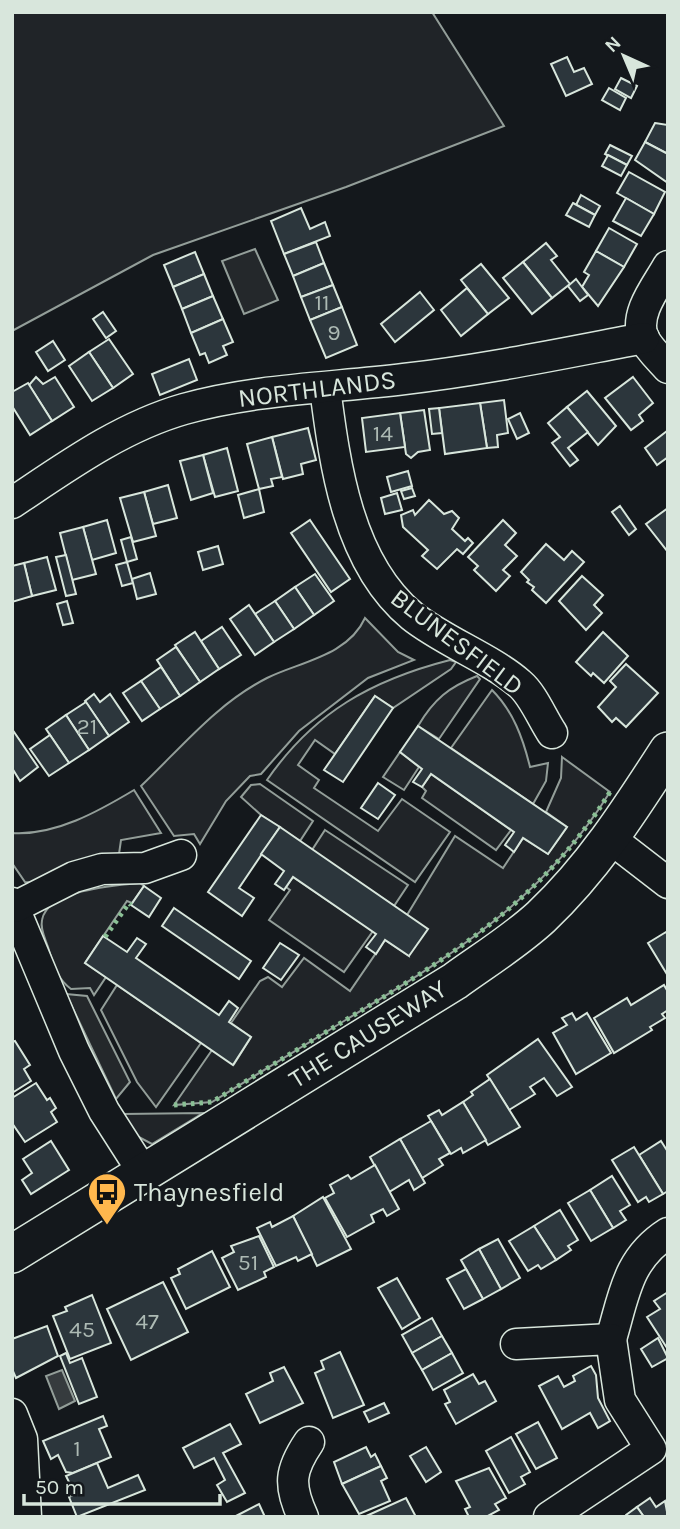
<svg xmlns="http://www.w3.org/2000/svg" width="680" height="1529" font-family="Karla,sans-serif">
	<rect width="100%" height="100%" fill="#14181c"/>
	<g fill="#202428" stroke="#939e99" stroke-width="2">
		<path d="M12,12H432L504,126L346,187L153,255L12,331Z"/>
		<path d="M365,618L398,652L414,660L368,678L299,731L261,774L250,776L226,801L200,844L194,834L174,836L141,786C181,748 216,704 267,678C299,662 348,656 365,618Z"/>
		<path d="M450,660L456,662L451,669L393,708L375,696L335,754L315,740L298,765L319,780L314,788L378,831L402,799L450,832L415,882L267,780C314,712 372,680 450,660Z"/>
		<path d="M477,676L480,679L439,739L418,726C434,699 449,687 477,676Z"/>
		<path d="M492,690C513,711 523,738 530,767L548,763L546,781L533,804L451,748Z"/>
		<path d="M400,752L419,767L404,790L383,777Z"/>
		<path d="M562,757L610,792C543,900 450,957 344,1021C300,1048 256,1075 212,1102L174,1105L212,1050L234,1064L251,1037L231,1023L260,981L268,977L282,987L304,958L350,991L385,940L409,956L407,915L455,836L503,868L523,838L548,854L567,827L546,812L561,778Z"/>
		<path d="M431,774L511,830L496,850L422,798L426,791L422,787Z"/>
		<path d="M260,784L313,821L300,841L261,815L241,797L251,785Z"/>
		<path d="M134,790L161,833L121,840L119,854L36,883L25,882L12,863V833C55,836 99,811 134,790Z"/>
		<path d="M325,830L408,885L394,906L312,850Z"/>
		<path d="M293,877L373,931L344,972L269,920L290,890L286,887Z"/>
		<path d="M140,883L144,886L132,903L127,901L85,963L106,977L94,995L90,988L71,989C56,978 53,963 48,947C45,938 40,929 42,920C47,890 116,885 140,883Z"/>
		<path d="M117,985L201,1043L156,1107L137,1082L101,1010Z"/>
		<path d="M203,1113L152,1144L135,1135L123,1114Z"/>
	</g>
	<g fill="#24282b" stroke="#939e99" stroke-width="2">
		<path d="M255,249L278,300L244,314L222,261Z"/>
		<path d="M66,994L87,996L130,1082L116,1099Z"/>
	</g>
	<path fill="#363b3e" stroke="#939e99" stroke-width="2" d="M62,1370L75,1401L59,1409L46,1376Z"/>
	<g fill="#2c363c" stroke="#d8e6dc" stroke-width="2">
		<path d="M567,57L574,72L584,68L592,84L566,96L551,64Z"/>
		<path d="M621,78L637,86L631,98L615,89Z"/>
		<path d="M609,88L626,98L620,110L602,100Z"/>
		<path d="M655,123L668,125V154L645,142Z"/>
		<path d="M645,142L668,154V183L635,160Z"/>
		<path d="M610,145L632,156L627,165L605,154Z"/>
		<path d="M608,155L627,165L621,176L602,166Z"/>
		<path d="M629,172L665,192L654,214L617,193Z"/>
		<path d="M581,195L600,206L595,215L576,205Z"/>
		<path d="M626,198L654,214L641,236L613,221Z"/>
		<path d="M573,203L595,215L589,227L566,215Z"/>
		<path d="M301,208L310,229L325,222L330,236L284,254L271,221Z"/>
		<path d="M609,228L637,244L624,267L596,251Z"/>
		<path d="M316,242L324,263L293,276L284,254Z"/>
		<path d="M546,243L557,256L551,260L570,284L552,298L523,262Z"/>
		<path d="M596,251L624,267L598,306L582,287L589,275L584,272Z"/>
		<path d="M195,252L204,274L173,287L164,265Z"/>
		<path d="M523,262L552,298L532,314L503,278Z"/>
		<path d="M324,263L333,285L301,297L293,276Z"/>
		<path d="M481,264L509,298L488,314L461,280Z"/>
		<path d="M204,274L213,296L182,309L173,287Z"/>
		<path d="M576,279L588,295L580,301L568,286Z"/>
		<path d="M333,285L342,307L310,320L301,297Z"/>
		<path d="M467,288L488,314L461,336L441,310Z"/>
		<path d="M420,292L434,310L395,342L381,324Z"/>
		<path d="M213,296L223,319L191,333L182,309Z"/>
		<path d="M342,307L357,345L326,358L310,320Z"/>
		<path d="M103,312L116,331L106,338L93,319Z"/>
		<path d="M223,319L233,342L223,346L227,355L209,363L205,353L200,355L191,333Z"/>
		<path d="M109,339L133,374L113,388L89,352Z"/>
		<path d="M53,341L65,360L48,371L36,352Z"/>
		<path d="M89,352L113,388L92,401L69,366Z"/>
		<path d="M189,359L197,380L160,395L152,374Z"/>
		<path d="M36,377L43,384L55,377L74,407L52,421L29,385Z"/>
		<path d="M633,377L653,403L639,415L643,421L631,430L605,398Z"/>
		<path d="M28,383L52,421L30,435L12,406V392Z"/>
		<path d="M587,391L616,426L598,445L567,407Z"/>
		<path d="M504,400L508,433L497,435L498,447L487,448L480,403Z"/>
		<path d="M480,403L487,448L445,454L439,408Z"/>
		<path d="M567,407L588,432L568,448L578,460L570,466L552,443L560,437L548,423Z"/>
		<path d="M439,408L442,433L432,434L429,409Z"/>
		<path d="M424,410L430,450L418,452L411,458L406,454L400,413Z"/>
		<path d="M400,413L405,447L366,452L362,418Z"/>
		<path d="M520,413L529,433L517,439L508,419Z"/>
		<path d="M308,428L316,460L301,464L303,474L283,479L272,437Z"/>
		<path d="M667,431L668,457L657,465L645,448Z"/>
		<path d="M272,437L282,477L271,479L273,486L259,489L247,444Z"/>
		<path d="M227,448L238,491L215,497L203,455Z"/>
		<path d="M203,455L213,493L191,500L180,461Z"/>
		<path d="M408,471L412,486L391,492L387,477Z"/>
		<path d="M168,485L177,518L153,524L144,492Z"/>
		<path d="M412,488L415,496L404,499L401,491Z"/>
		<path d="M259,489L264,512L244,518L238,495Z"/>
		<path d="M144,492L156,536L133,542L120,498Z"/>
		<path d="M397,493L402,510L385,514L381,498Z"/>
		<path d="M429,500L444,514L452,511L459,518L452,529L465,541L468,538L473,543L463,554L457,549L437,569L422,556L428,550L403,527L401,515L413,510L415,515Z"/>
		<path d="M620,506L636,529L629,535L612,512Z"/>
		<path d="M668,508V552L646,524Z"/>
		<path d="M107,520L116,553L92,560L83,527Z"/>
		<path d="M310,520L350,579L331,592L291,533Z"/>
		<path d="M503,520L516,533L505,545L517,556L503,570L510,576L496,591L474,570L478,566L468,557Z"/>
		<path d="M83,527L96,574L72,580L60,533Z"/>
		<path d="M131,537L137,559L127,562L121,540Z"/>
		<path d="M546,544L564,560L572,551L584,562L546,603L532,590L534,587L527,582L529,580L521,572Z"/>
		<path d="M218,546L223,564L203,570L198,552Z"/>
		<path d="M66,555L76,594L66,596L56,557Z"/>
		<path d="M47,557L56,590L32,596L24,563Z"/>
		<path d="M127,562L133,583L122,586L116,565Z"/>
		<path d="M24,563L32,596L12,602V566Z"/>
		<path d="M150,573L156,594L137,599L132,579Z"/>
		<path d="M315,574L334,601L314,615L295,587Z"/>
		<path d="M582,576L603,595L594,605L602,613L586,630L559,601Z"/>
		<path d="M295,587L314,615L294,629L275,601Z"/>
		<path d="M67,601L73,623L63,625L57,604Z"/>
		<path d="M275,601L294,629L274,642L255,614Z"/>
		<path d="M249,605L274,642L255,655L230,619Z"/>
		<path d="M222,627L241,655L219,669L201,641Z"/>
		<path d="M195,632L219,669L200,682L175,645Z"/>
		<path d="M603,632L628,656L604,683L593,673L591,676L576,662Z"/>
		<path d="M176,647L200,682L180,696L157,660Z"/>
		<path d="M626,664L658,693L626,727L616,718L612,722L598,707L616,687L610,681Z"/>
		<path d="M161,667L180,696L160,709L141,681Z"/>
		<path d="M141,681L160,709L142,721L123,693Z"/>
		<path d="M94,694L100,702L110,694L129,722L109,736L85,701Z"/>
		<path d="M375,696L393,708L343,782L324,770Z"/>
		<path d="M86,702L109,736L89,750L66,715Z"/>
		<path d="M66,715L89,750L69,763L46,729Z"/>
		<path d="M418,726L567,827L548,854L523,838L514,852L509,848L505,845L514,832L431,774L422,787L413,782L422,769L400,752Z"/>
		<path d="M12,729L38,767L20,781L12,768Z"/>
		<path d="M50,735L69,763L49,776L30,749Z"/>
		<path d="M378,783L395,795L378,819L361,808Z"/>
		<path d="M261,815L280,827L239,888L254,898L242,916L208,892Z"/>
		<path d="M280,827L428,929L409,956L385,940L376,954L366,947L376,934L293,877L284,890L275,884L284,871L261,854Z"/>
		<path d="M144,886L161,898L149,917L131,905Z"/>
		<path d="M174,908L251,961L239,979L162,926Z"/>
		<path d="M666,932L668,935V976L648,943Z"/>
		<path d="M103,936L127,952L137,938L146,944L136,958L219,1015L229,1001L238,1008L229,1022L251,1037L233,1065L85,963Z"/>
		<path d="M280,943L299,955L281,980L263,968Z"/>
		<path d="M664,985L668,992V1010L662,1014L665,1018L650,1027L652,1030L614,1053L594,1018L627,998L631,1005Z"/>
		<path d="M572,1013L576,1020L587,1013L611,1053L576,1074L553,1033L567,1025L562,1018Z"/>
		<path d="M538,1039L572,1087L557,1096L544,1078L530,1087L535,1094L509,1110L487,1075Z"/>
		<path d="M15,1041L30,1065L24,1069L31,1081L12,1093V1042Z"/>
		<path d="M490,1079L520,1127L488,1145L463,1102L473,1095L471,1092Z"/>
		<path d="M36,1083L47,1100L50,1098L56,1108L51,1112L57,1122L25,1142L12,1123V1098Z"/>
		<path d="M463,1102L486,1140L463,1153L461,1148L451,1154L428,1116L439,1110L442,1115Z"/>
		<path d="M431,1121L450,1153L439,1159L443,1165L422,1178L400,1139Z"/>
		<path d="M400,1139L425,1183L414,1190L409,1180L389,1192L370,1157Z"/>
		<path d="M51,1141L69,1170L31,1194L22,1180L32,1173L23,1159Z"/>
		<path d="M661,1141L668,1152V1191L663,1194L639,1155Z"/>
		<path d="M634,1147L663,1194L649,1202L646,1197L638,1202L612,1160Z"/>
		<path d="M375,1165L399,1209L387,1216L383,1209L371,1215L374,1222L347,1237L325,1198L334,1193L330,1185L348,1175L351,1179Z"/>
		<path d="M612,1176L630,1205L620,1211L626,1220L613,1228L590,1190Z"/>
		<path d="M590,1190L613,1228L591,1241L568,1203Z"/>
		<path d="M323,1197L351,1249L317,1266L293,1216Z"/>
		<path d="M560,1210L578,1240L568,1246L571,1250L556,1260L534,1226Z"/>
		<path d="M293,1216L312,1254L298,1261L296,1257L276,1266L257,1228L270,1222L272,1227Z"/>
		<path d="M534,1226L556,1260L541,1269L538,1265L528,1271L509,1241Z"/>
		<path d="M259,1236L274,1267L264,1272L266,1277L238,1290L222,1258L234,1252L231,1246Z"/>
		<path d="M498,1239L520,1278L501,1289L479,1249Z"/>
		<path d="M479,1249L501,1289L483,1299L461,1260Z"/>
		<path d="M212,1251L230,1287L186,1309L171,1278L180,1274L178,1269Z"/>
		<path d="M466,1269L483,1299L464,1309L447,1279Z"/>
		<path d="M397,1278L420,1318L402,1329L378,1288Z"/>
		<path d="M163,1282L188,1332L131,1360L107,1309Z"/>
		<path d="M668,1292V1347L667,1348L647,1317L660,1309L654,1301Z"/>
		<path d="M92,1295L111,1343L70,1359L53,1316L67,1311L65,1307Z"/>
		<path d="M432,1318L442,1336L412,1353L402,1335Z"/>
		<path d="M47,1326L58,1356L16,1378L12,1369V1339Z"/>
		<path d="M442,1336L452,1353L422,1370L412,1353Z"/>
		<path d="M658,1338L668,1358L652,1367L641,1349Z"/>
		<path d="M340,1352L364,1405L333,1418L315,1373L324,1369L321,1361Z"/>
		<path d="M66,1353L70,1363L82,1358L97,1397L79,1404L60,1356Z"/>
		<path d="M452,1353L463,1373L433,1390L422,1370Z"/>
		<path d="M591,1366L596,1375L598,1398L610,1421L598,1428L590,1413L562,1429L539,1386L558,1376L564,1387L575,1381L573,1376Z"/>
		<path d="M284,1367L303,1403L260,1423L246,1394L273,1381L270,1373Z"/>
		<path d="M473,1374L479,1384L485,1381L496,1401L456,1424L445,1404L450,1402L444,1390Z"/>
		<path d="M384,1403L389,1413L369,1422L364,1412Z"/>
		<path d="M103,1416L107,1426L99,1429L111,1457L73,1473L66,1472L58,1455L51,1459L43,1441Z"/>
		<path d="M538,1422L557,1458L536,1469L516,1434Z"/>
		<path d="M230,1424L241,1444L223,1453L245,1493L227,1502L217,1485L225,1480L214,1458L194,1468L183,1448Z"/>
		<path d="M511,1437L530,1472L521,1477L525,1484L509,1493L486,1451Z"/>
		<path d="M366,1447L371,1457L375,1454L381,1466L342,1484L334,1462Z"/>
		<path d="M426,1447L441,1472L426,1482L410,1456Z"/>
		<path d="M97,1463L108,1488L138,1475L145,1490L77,1517L69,1497L75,1494L66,1476Z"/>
		<path d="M381,1466L387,1478L381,1481L390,1501L359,1514L342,1484Z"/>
		<path d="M489,1468L506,1498L495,1504L499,1510L486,1517H469L465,1509L470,1507L456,1481Z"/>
		<path d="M406,1498L416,1517H364Z"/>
		<path d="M650,1498L656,1507L665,1501L668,1517H644L637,1507Z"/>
		<path d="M259,1504L265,1517H234Z"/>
		<path d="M637,1507L644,1517H626V1515Z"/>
	</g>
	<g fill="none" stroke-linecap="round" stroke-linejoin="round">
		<g stroke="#d8e6dc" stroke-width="33">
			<g id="minor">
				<path d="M668,266C657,286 634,313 643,337C648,348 660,359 668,368"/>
				<path d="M325,388C335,466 348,563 412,616C443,641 492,659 520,684C533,695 542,718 552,733"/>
				<path d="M12,503C66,467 121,427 184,409C255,389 330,388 404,379C484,370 564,353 644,338"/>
				<path d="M611,839L668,883"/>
				<path d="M12,903L74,1051L104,1111L143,1172"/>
				<path d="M15,907L74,877L102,869L145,868L181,855"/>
				<path d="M611,1339C624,1296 627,1259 668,1233"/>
				<path d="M516,1344L611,1339L620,1400L651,1449L549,1517"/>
				<path d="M12,1414L22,1439L26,1517"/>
				<path d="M303,1517C288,1485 290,1470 309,1442"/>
			</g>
		</g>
		<g stroke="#d8e6dc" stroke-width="40">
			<path id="major" d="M12,1254L455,981C484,960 515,941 541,917C593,868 630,810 668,751"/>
		</g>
		<use href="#minor" stroke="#14181c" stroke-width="30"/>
		<use href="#major" stroke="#14181c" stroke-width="37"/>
		<g stroke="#8ac095" stroke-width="5" stroke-dasharray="3.5 5" stroke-linecap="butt">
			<path d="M105,937L129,903L131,905"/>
			<path d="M174,1105L212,1102C256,1075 300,1048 344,1021C450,957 543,900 610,792"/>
		</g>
	</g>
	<defs>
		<g id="bus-pin" transform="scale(2.0125)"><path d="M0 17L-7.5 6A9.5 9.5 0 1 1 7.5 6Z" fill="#ffb74d" stroke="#14181c"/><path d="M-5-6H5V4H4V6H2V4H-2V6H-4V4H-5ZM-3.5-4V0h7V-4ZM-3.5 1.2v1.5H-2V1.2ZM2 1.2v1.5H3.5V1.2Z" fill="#111"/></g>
	</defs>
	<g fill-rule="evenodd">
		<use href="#bus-pin" x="107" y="1192"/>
	</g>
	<g text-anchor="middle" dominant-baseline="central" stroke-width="5" stroke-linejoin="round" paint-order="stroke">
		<g font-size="23" fill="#adbab4">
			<text x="322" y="302">11</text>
			<text x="334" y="332">9</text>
			<text x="383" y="433">14</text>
			<text x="87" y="726">21</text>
			<text x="248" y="1262">51</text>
			<text x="147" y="1321">47</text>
			<text x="82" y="1329">45</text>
			<text x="77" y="1448">1</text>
		</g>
		<g font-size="26" fill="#d8e6dc" stroke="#14181c">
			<text transform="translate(317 389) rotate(-7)">NORTHLANDS</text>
			<text transform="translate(457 642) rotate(37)">BLUNESFIELD</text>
			<text transform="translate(368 1034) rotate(-32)">THE CAUSEWAY</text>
		</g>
		<g font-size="26" fill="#d8e6dc" stroke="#14181c" text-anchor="start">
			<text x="134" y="1192">Thaynesfield</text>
		</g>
	</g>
	<rect width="680" height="1529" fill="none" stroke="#d8e6dc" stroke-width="28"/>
	<g transform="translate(624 56) rotate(316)" stroke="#14181c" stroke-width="5" paint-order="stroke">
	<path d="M0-5L12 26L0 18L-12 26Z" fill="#d8e6dc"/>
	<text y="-10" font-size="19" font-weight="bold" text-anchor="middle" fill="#d8e6dc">N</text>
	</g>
	<path d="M24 1494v10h196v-10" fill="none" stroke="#d8e6dc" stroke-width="3.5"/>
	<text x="35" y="1494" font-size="21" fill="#d8e6dc" stroke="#14181c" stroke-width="5" paint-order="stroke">50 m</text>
</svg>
